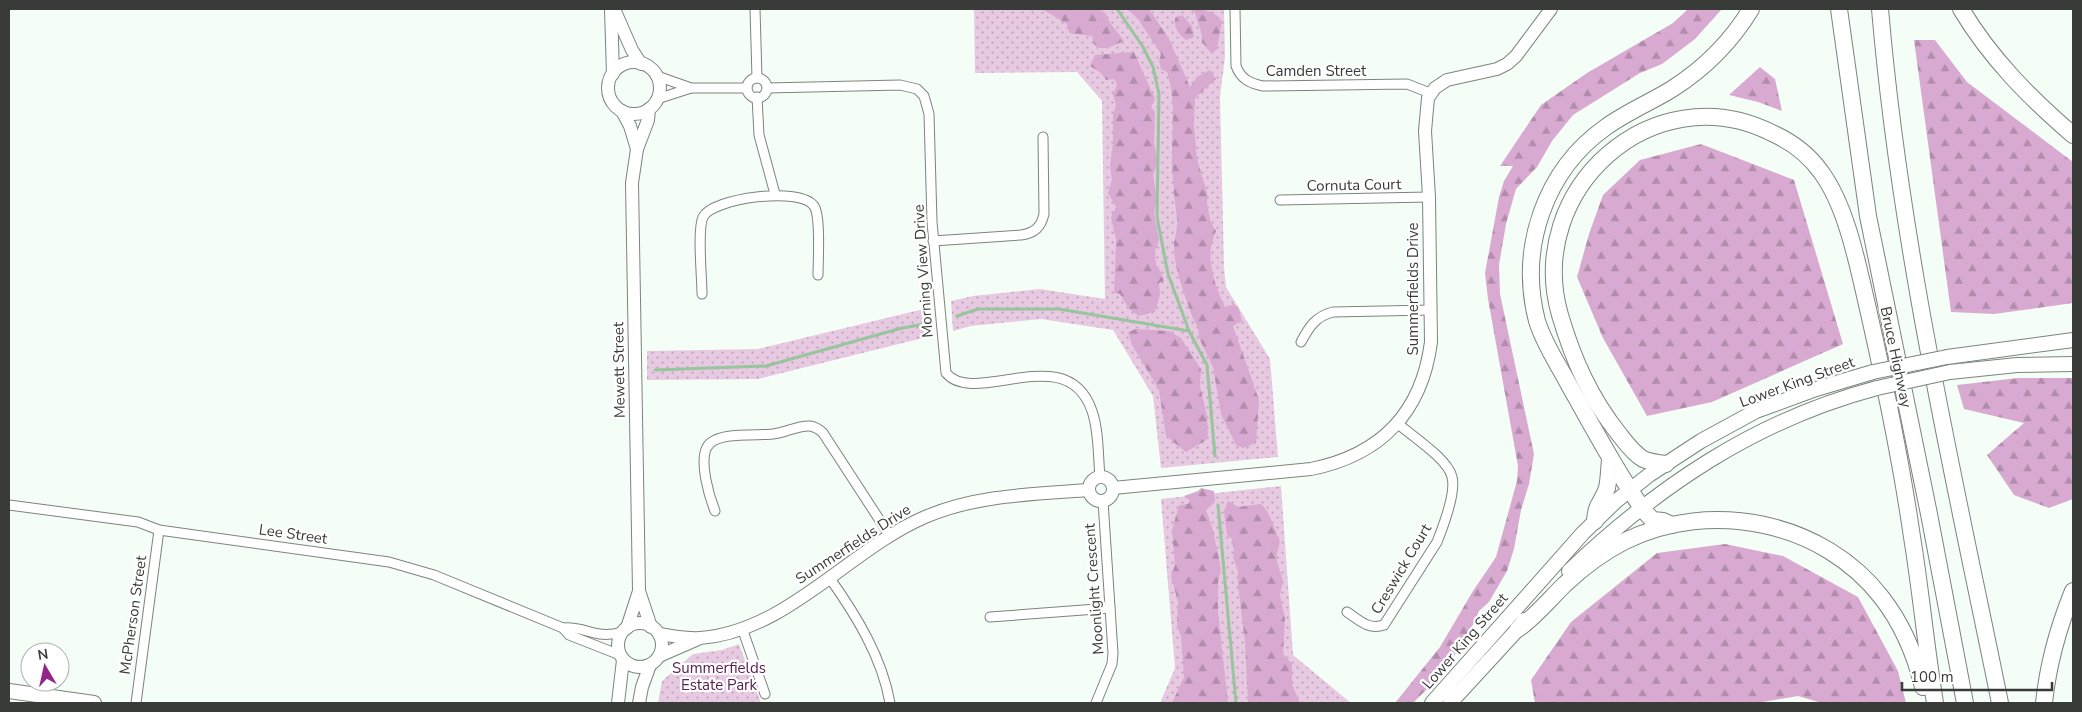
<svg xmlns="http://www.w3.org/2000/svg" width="2082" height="712" font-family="'Nunito Sans',sans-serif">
	<defs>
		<pattern id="grass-dots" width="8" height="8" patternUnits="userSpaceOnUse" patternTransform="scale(1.25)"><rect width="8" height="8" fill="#e8c9e2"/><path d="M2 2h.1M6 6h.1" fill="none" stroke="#bda4b8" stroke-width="1.8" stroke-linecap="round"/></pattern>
		<pattern id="forest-firs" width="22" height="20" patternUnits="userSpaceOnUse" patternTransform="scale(1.25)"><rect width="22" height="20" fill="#d9aad1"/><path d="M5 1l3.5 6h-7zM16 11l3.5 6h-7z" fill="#b18cab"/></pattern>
	</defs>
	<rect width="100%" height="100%" fill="#f5fef6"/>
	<g fill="url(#grass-dots)">
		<path d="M974,9H1224L1225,57L1220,97L1224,267L1226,287L1270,359L1278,457L1161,468L1153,396L1113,330L1041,319L971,326L953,331L951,301L973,296L1040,289L1105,299L1102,101L1077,72L975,73Z"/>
		<path d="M928,308L931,335L923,338L758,379L647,380V351L758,349Z"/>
		<path d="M1281,486L1293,655L1351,703H1160L1175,668L1161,499Z"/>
		<path d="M739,644L761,703H658L662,681L693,654L722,650Z"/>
	</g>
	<g fill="url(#forest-firs)">
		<path d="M1042,9H1099L1106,14C1109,25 1118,31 1124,41L1108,48H1098L1094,44L1092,36L1069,33L1067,24Z"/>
		<path d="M1127,9H1149L1169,39L1190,87L1197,77L1210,70L1216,79L1195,98L1194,125L1197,159L1207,192V204L1211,223L1216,231C1204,256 1214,284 1225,307L1234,304L1239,309L1242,321L1233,326L1259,400L1256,443L1243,448L1236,445L1221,414L1213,367L1199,338L1198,327L1194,321C1186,298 1176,275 1174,251C1173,240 1179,228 1177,217C1174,199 1172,171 1172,152C1172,122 1176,102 1167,72L1161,69L1159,61L1161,54L1138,19Z"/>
		<path d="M1189,9C1204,9 1213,10 1222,21L1217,49L1212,54L1202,42C1203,31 1197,23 1195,12Z"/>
		<path d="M1688,9H1722L1695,39L1662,64L1640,73L1573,115L1552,141L1537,167L1516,189L1506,224L1499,265L1500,294L1534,454L1529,484L1521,510L1514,549L1507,571L1489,602L1479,611L1467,638L1436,680L1413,703H1395L1440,647L1473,591L1496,557L1517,481L1518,466L1488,299L1485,273L1499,197L1504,181L1513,166H1500L1541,105L1587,73L1673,23Z"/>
		<path d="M1182,15L1192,26L1194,37L1186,40C1178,34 1174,28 1175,18Z"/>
		<path d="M1914,40H1935L1967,82L2073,162V303L1994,314L1951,312Z"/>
		<path d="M1134,52L1155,99L1151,107L1155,112L1154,142L1158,162L1153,175L1157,200L1154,213L1159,241L1155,250L1156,265L1161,272L1164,281L1159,283L1160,295L1155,312L1139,316L1129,309L1120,294L1114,293L1116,240L1111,217L1116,207L1108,193L1112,180L1110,165L1113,144V115L1116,105L1113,95L1117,84L1114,79L1106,80L1101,73L1090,66L1095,55Z"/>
		<path d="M1760,67L1775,79L1782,111L1758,102L1729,95Z"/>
		<path d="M1701,144L1794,180L1843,344L1712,402L1647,416L1603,338L1577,277L1589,234L1603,195L1640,160Z"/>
		<path d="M1136,329L1169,331L1181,338L1201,369L1200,386L1207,416L1208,439L1186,452L1166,436L1159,390L1132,345L1128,332Z"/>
		<path d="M2018,378H2073V499L2049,508L2014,495L1987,455L2024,423L1964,409L1957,385Z"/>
		<path d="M1201,488L1214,491L1215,502L1206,510L1213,530L1221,569L1218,583V612L1228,703H1172L1184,677L1181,636L1177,627L1178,602L1171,576L1175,565L1172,530L1179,505L1188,504L1190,501L1184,496L1198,491Z"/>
		<path d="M1228,501L1238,507L1261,504C1272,514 1273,528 1280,541L1276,558L1283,581L1280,595L1285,619L1283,654L1292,664V684L1300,703H1248L1245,642L1238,585V572L1233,557L1234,552L1232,539L1227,535L1224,511Z"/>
		<path d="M1725,544L1783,556L1858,597L1898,671L1906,703H1822L1798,696L1757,703H1535L1531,680L1571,622L1657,553Z"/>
	</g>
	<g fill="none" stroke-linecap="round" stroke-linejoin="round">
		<g stroke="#97c59c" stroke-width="3">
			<path d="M1117,9L1143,47L1153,67L1159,94L1157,217L1168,274L1189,331L1207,365L1215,456"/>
			<path d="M957,316L978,309H1059L1189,331"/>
			<path d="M655,370L766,366L902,328L925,324"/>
			<path d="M1218,505L1236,703"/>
		</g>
		<g stroke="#7c847d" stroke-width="11">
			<g id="street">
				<path d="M755,9L757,78"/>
				<path d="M1235,9L1236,66C1241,79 1249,83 1263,86L1407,84L1430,93"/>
				<path d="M657,76L691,88H747"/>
				<circle cx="757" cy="88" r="10"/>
				<path d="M767,88L900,85L917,89L924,96L929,114L932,222L946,373C975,408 1067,338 1092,411C1099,431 1098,456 1100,477"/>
				<path d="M757,97L759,135L775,194"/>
				<path d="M657,99L691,88"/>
				<path d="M1280,200L1429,197"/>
				<path d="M933,241L1021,235C1035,233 1041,227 1044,214L1043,137"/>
				<path d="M702,294C702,277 697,230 703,217C712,198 801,186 814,206C821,216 818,262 818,275"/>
				<path d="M1301,342C1309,327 1316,316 1333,312L1431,310"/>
				<path d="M9,505L138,522L159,530L389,562L434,575L563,628C587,626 595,640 622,632"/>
				<path d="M715,511C709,496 699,462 707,447C716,431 757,436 773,434C785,433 798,425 810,426C816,427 819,429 823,433L890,536"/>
				<path d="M829,577C856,615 882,657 890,703"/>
				<path d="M1347,612C1360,621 1369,630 1384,625L1437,542C1443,527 1456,492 1452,477C1448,459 1412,436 1397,423"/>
				<path d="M990,617L1110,608"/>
				<path d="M563,628L569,635L620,655"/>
				<path d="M742,628L765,694"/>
				<path d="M136,703L159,530"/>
				<path d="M1096,703L1112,664L1113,653L1103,501"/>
			</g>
		</g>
		<g stroke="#7c847d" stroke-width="14">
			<g id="secondary">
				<path d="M611,9L613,74"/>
				<path d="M614,9L632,50L641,64"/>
				<circle cx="634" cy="88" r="26"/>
				<path d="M622,111L630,126L637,149"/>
				<circle cx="1101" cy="489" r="12"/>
				<path d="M1113,488L1311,469C1381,455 1422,412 1431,342L1429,197L1425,131L1428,98L1435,88L1447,80L1497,69L1507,64L1516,56L1551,9"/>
				<path d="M639,591L651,627"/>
				<circle cx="640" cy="645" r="22"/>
				<path d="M627,628L639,591L632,183L637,149L648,120L649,109"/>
				<path d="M659,634C673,636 686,639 700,638C786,632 850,549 925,517C976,495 1034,494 1089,490"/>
				<path d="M659,656L698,639"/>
				<path d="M618,703L623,660"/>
				<path d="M639,703L642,687L650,665"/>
			</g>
		</g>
		<g stroke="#7c847d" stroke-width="16">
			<g id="primary">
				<path d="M1947,357L2073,340"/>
				<path d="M1950,372L2017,365L2073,364"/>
				<path d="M1569,571C1658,486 1756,420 1877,388"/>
				<path d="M9,691L94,703"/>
				<path d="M1432,703L1583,533L1616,501L1649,475L1701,441L1756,411L1816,389L1873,372"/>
				<path d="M1450,703L1518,629L1524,620"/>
			</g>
		</g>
		<g stroke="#7c847d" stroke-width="18">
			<g id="highway">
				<path d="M1839,9L1868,216L1929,514L1965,703"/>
				<path d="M1880,9C1900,244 1953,473 2000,703"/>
				<path d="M1961,9C1991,59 2029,97 2073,135"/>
				<path d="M1666,464C1658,463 1650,462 1643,459C1633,453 1626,443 1619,434C1590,398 1573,359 1560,315C1524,190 1653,73 1772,133C1792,142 1809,155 1821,172C1847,207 1858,266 1868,309C1885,384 1901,460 1912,537C1921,592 1926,648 1935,703"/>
				<path d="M1595,521C1596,503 1602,503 1607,488C1609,479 1609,469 1610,460"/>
				<path d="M1672,525L1663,521L1653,520C1643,512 1637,500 1630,490C1608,456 1589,420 1569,385C1558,364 1544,344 1537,321C1518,248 1545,170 1606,127C1627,112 1651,102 1672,89C1705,68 1731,42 1751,9"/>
				<path d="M1518,629C1535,617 1549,600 1564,585C1582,568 1603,552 1625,541C1711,499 1823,521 1882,598C1903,625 1915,654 1923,687"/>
				<path d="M2044,703C2048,664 2058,628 2073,591"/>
			</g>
		</g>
		<use href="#street" stroke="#fff" stroke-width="9"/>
		<use href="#secondary" stroke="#fff" stroke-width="12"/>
		<use href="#primary" stroke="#fff" stroke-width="14"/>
		<use href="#highway" stroke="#fff" stroke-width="16"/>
		<g stroke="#7c847d" stroke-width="16" stroke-linecap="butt">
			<g id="primary-bridge">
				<path d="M1873,372L1947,357"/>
				<path d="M1877,388L1950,372"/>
			</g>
		</g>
		<use href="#primary-bridge" stroke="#fff" stroke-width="14"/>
	</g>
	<g text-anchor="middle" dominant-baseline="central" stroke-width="4.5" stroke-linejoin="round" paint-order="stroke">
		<g font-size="15" fill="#383b38" stroke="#fff">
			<text x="1316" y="71">Camden Street</text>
			<text transform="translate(1354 185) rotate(-1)">Cornuta Court</text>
			<text transform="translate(923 271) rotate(-94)">Morning View Drive</text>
			<text transform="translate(1413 289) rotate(-90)">Summerfields Drive</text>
			<text transform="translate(1896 357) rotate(78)">Bruce Highway</text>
			<text transform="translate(619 370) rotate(-91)">Mewett Street</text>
			<text transform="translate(1797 382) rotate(-20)">Lower King Street</text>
			<text transform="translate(293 534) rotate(8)">Lee Street</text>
			<text transform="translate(853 544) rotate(-33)">Summerfields Drive</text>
			<text transform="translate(1401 569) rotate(-59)">Creswick Court</text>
			<text transform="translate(1094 589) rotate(-94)">Moonlight Crescent</text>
			<text transform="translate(133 615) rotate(-82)">McPherson Street</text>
			<text transform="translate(1465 641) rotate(-49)">Lower King Street</text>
		</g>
		<g font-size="15" fill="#582151" stroke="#fff">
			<text x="719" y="668">Summerfields<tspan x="719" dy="17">Estate Park</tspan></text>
		</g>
	</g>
	<rect width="2082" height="712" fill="none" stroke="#383b38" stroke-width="20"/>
	<g transform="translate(45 667) rotate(351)"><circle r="24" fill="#ffffff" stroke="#afb1af"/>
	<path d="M0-4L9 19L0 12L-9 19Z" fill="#942688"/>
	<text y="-8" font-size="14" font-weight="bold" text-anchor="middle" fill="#383b38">N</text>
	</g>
	<path d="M1902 682v8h150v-8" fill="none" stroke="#383b38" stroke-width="2.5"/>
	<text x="1910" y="682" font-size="15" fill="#383b38" stroke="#ffffff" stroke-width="4" paint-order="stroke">100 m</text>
</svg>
